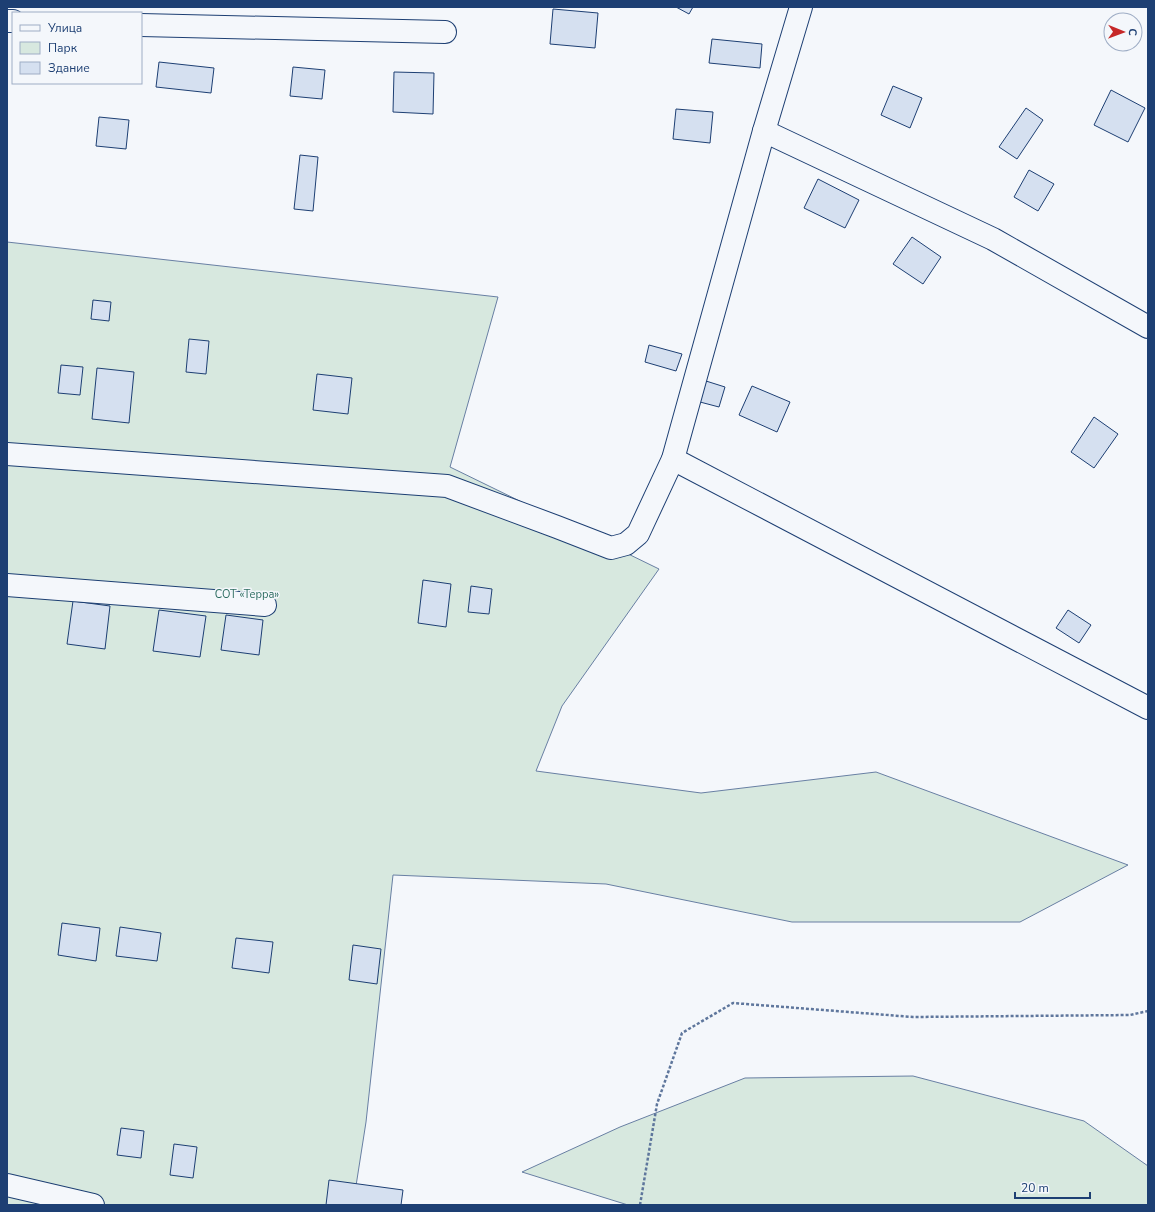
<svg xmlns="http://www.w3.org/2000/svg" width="1155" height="1212" font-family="'Nunito Sans',sans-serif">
	<rect width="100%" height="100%" fill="#f4f7fb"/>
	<g fill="#d7e8df" stroke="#687fa3">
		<path d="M7,242L498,297L450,467L659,569L562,706L536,771L701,793L876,772L1128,865L1020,922H792L606,884L393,875L366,1122L353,1205H7Z"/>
		<path d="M913,1076L1084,1121L1148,1166V1205H628L522,1172L620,1127L745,1078Z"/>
	</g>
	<g fill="#d5e0f0" stroke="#1d3f73">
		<path d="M676,7H693L689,14Z"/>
		<path d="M553,9L598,13L595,48L550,44Z"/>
		<path d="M712,39L762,44L760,68L709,63Z"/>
		<path d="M159,62L214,68L211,93L156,87Z"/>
		<path d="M293,67L325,70L322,99L290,96Z"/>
		<path d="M394,72L434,73L433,114L393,112Z"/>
		<path d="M893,86L922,98L910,128L881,115Z"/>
		<path d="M1111,90L1145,108L1128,142L1094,125Z"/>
		<path d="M1026,108L1043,120L1017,159L999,147Z"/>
		<path d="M676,109L713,112L710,143L673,139Z"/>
		<path d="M99,117L129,120L126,149L96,146Z"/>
		<path d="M300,155L318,157L313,211L294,209Z"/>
		<path d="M1029,170L1054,184L1038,211L1014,197Z"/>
		<path d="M818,179L859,200L845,228L804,208Z"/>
		<path d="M912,237L941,257L923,284L893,264Z"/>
		<path d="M93,300L111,302L109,321L91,319Z"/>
		<path d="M189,339L209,341L206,374L186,372Z"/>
		<path d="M649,345L682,354L676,371L645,362Z"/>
		<path d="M61,365L83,367L80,395L58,393Z"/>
		<path d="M97,368L134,372L129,423L92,419Z"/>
		<path d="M317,374L352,378L348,414L313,410Z"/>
		<path d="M706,381L725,387L719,407L700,402Z"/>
		<path d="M752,386L790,402L777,432L739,415Z"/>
		<path d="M1094,417L1118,434L1094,468L1071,452Z"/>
		<path d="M423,580L451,584L446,627L418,623Z"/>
		<path d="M471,586L492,589L489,614L468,612Z"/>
		<path d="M73,601L110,606L105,649L67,644Z"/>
		<path d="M159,610L206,616L200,657L153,651Z"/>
		<path d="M1068,610L1091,625L1079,643L1056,628Z"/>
		<path d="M226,615L263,620L259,655L221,650Z"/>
		<path d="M62,923L100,928L96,961L58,955Z"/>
		<path d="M120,927L161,933L157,961L116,956Z"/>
		<path d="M236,938L273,942L269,973L232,968Z"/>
		<path d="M353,945L381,949L377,984L349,980Z"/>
		<path d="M121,1128L144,1131L141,1158L117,1155Z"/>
		<path d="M174,1144L197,1147L193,1178L170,1175Z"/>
		<path d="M329,1180L403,1190L401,1205H326Z"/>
	</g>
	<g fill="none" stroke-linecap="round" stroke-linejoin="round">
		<g stroke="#1d3f73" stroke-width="24">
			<g id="street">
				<path d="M7,21H13"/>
				<path d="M141,25L445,32"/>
				<path d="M764,131L993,239L1148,327"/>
				<path d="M7,454L447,486L557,527L611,548L626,544L638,534L673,459L764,131L801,7"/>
				<path d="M673,459L1148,708"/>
				<path d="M7,585L265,605"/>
				<path d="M7,1185L93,1205"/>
			</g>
		</g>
		<path stroke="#5e769c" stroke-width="2.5" stroke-dasharray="3 2" stroke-linecap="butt" d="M640,1205L657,1104L682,1033L733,1003L913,1017L1130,1015L1148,1011"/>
		<use href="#street" stroke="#f4f7fb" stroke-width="22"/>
	</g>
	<g text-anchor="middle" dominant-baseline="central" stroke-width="3" stroke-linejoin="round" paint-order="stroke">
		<g font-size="11" fill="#2c6c60" stroke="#f4f7fb">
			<text x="247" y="594">СОТ «Терра»</text>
		</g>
	</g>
	<rect width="1155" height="1212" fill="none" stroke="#1d3f73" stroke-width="16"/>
	<rect x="12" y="12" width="130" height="72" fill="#f4f7fb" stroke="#9eadc5"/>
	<rect x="20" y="25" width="20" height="6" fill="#f4f7fb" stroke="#9eadc5"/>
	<text x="48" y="32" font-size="12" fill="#1d3f73">Улица</text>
	<rect x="20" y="42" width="20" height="12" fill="#d7e8df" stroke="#9eadc5"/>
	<text x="48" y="52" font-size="12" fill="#1d3f73">Парк</text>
	<rect x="20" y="62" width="20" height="12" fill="#d5e0f0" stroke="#9eadc5"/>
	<text x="48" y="72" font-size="12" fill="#1d3f73">Здание</text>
	<g transform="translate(1123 32) rotate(91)"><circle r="19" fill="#f4f7fb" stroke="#9eadc5"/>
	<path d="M0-3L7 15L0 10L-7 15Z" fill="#c62828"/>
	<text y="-6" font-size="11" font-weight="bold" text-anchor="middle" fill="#1d3f73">С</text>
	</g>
	<path d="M1015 1192v6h75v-6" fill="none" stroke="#1d3f73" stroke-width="2"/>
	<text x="1021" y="1192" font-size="12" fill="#1d3f73" stroke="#f4f7fb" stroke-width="3" paint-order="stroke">20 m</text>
</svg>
